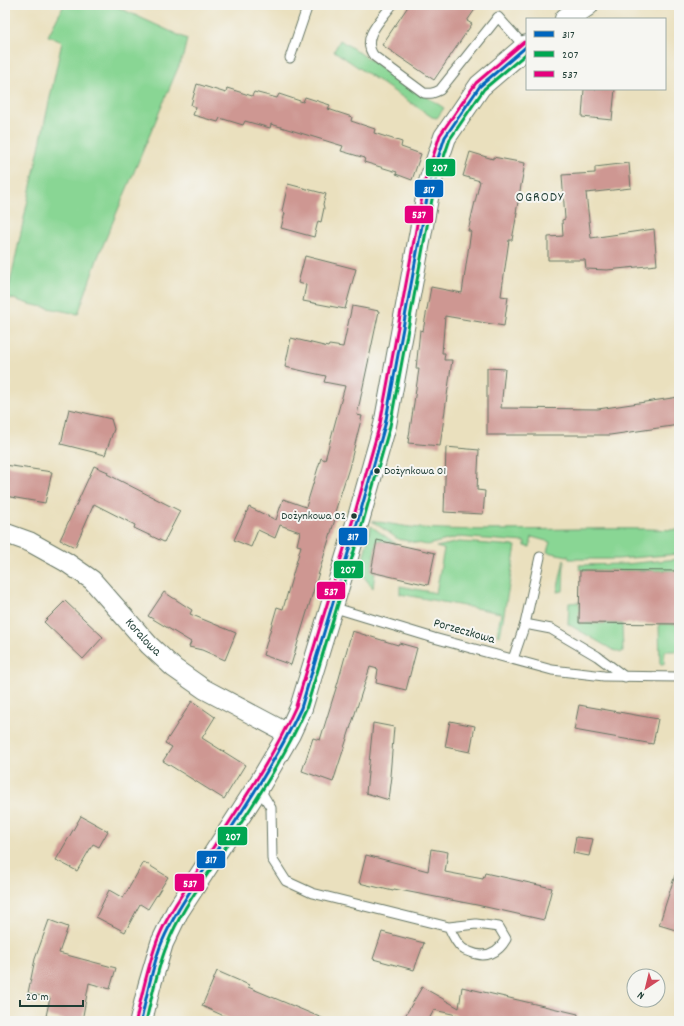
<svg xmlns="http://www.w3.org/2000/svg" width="684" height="1026" font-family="Dekko,sans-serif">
	<rect width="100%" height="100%" fill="#f6f6f2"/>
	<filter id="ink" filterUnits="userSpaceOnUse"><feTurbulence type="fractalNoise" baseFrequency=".025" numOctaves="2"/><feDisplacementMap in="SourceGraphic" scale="8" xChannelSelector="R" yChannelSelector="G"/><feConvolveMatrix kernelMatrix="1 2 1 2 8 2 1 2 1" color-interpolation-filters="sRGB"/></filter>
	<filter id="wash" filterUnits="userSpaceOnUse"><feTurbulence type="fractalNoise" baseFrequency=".012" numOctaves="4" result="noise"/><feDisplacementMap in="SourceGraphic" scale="16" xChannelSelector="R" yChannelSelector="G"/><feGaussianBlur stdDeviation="0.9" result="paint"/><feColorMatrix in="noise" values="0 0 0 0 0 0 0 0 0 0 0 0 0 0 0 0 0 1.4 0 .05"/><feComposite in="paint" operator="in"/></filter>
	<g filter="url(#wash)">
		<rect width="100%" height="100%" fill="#eae0be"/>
		<g fill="#89d694" stroke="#548a64">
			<path d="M64,5H113L187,39L183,56L98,257L78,314L29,304L7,297L62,42L48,36Z"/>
			<path d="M340,40L444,108L437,118L432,117L334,51Z"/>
			<path d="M372,521C388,523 404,527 420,528C506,533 593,526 679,530V554L617,559H569L568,556L547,552L550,542L532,537L530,547L525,546V542L459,537L427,545L398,539Z"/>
			<path d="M371,526L396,544L377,540L371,571L375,573L373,588L360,572Z"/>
			<path d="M459,542L516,546L500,636L497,635L501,613L400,594V586L436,593L444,549L436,547Z"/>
			<path d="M679,559V571L580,570L579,565L626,564Z"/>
			<path d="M564,560L563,591L557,592Z"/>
			<path d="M580,602L579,623L622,624L623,651L621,653L611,649L568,624L569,603Z"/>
			<path d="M659,624H679V651H665L664,664H660Z"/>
		</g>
		<g id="blocks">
			<g fill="#ce9792">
				<path d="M409,5H478L467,21L472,24L434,80L382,45Z"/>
				<path d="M197,84L226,93L227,88L252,96L254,92L277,98L279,94L303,102L305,97L330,105L328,109L352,117L351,121L375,129L374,133L402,142L401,147L421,154L412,180L396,174L397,172L364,162L365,158L341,151L343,146L294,131L271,124L270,128L245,121L243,125L220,118L218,122L193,115L196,107L191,105Z"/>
				<path d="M584,89H615L612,120L582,117Z"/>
				<path d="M470,152L493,159V157L525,163L516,213H517L512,240H509L501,296L508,297L504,326L445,316L442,353H445L444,360H452L440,446L408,443L419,369H416L420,330L423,331L431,287L462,293L471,231H468L480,181L463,176Z"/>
				<path d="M629,163L631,188L586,193L591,238L654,229L657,265L607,270L586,269L585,260H548V237L563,236L562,220L565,219L562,175L595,173V167Z"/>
				<path d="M288,184L326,194L323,204L324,208L321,222L318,221L314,237L281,228L285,213L282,211Z"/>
				<path d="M305,256L356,269L345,309L303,301L306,285L298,283Z"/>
				<path d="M352,306L379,311L357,415L362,416L349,468L334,515L336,516L291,665L263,655L277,607L283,609L301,546L297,545L300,532L280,525L275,538L258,530L251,547L234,540L249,507L276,520L283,499L306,507L321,458L325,460L345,386L324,382L326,376L285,367L291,338L328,347L329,345L343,347Z"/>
				<path d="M487,368L505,369L501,408L598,409L679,397V425L610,435H487Z"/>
				<path d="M69,409L111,419L114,429L105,455L61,444Z"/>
				<path d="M446,447L479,450L477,490L485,491L483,514L444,512Z"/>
				<path d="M5,465L52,472L45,503L5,496Z"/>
				<path d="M94,466L108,472L107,474L180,511L164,542L134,528L135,525L94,504L75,547L60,540Z"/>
				<path d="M377,540L435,553L428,585L371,572Z"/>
				<path d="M580,570L679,571V624L579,623Z"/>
				<path d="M164,592L192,610L190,614L236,633L225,660L202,650L189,647L191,642L148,616Z"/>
				<path d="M65,601L103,637L83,659L44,622Z"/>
				<path d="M352,631L398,645L399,643L417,648L406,690L376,683L378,669L370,667L333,782L302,771L313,738L320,740L338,682Z"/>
				<path d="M192,701L215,717L202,738L245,765L224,799L163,761L172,747L165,743Z"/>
				<path d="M579,705L658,719L653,744L574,730Z"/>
				<path d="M450,721L475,726L470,752L445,747Z"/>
				<path d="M373,723L394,727L390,776H392L389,800L366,793Z"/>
				<path d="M81,816L108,831L99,847L93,844L77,871L56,860Z"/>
				<path d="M576,837L593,839L589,856L573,853Z"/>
				<path d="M431,849L448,852L445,872L483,879L485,873L552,888L544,920L477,905L394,889L393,891L359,883L366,855L428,871Z"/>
				<path d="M144,862L168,877L148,909L140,904L125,932L96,917L109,890L123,898Z"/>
				<path d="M675,875H679V931L659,925Z"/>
				<path d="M49,920L68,927L59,953L116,968L110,989L89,983L82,1021H71L46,1016L50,998L28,993L35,959Z"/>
				<path d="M382,932L424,943L414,970L373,959Z"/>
				<path d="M217,971L249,985L248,987L329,1021H235L202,1006Z"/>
				<path d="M422,987L459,1008L462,987L578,1014L577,1021H484L434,1010L428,1021H402Z"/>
			</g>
		</g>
	</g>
	<g filter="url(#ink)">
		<use href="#blocks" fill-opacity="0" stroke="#667664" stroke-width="1"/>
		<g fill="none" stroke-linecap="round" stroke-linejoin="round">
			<g stroke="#667664" stroke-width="11">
				<g id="service">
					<path d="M392,5C381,20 360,38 374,56L424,93C431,94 434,93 440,90L498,17L525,47"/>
					<path d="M290,58L308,5"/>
					<path d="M332,607L434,638L552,670L604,676L679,677"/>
					<path d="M525,624L551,629L597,656L625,677"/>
					<path d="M513,659L525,624L540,557"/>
					<path d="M259,788L271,808L272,859L286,881L312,893L449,927L476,924L499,927L506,939C498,953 486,959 470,952C467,951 464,950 462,948C456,943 452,934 449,927"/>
				</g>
			</g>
			<g stroke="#667664" stroke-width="21">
				<g id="minor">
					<path id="s1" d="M5,533L30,542L66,562L92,580L149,645L174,668L204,689L289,734"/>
				</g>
			</g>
			<g stroke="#667664" stroke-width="24">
				<g id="tertiary">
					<path d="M566,19L587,5"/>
					<path d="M141,1021L149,987L162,943L177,912L258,787L289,734L301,708L359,517L385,425L430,182L445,137L480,86L527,46"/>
				</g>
			</g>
			<use href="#service" stroke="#fff" stroke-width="9"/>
			<use href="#minor" stroke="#fff" stroke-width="19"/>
			<use href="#tertiary" stroke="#fff" stroke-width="22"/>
			<g stroke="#f6f6f2" stroke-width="6">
				<path id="bus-1" d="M141,1021C147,995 152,966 162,942C175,912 194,886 211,859C243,810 276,761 301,708L359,517L385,425L430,182L445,137L480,86L527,46"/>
			</g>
			<g stroke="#f6f6f2" stroke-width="6">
				<path id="bus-2" d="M146,1021C152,996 157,969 167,945C178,916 196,891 213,866C246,815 281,765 306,709L364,518L390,426L435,183L450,139L484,89L527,53"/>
			</g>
			<g stroke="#f6f6f2" stroke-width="6">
				<path id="bus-3" d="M136,1020C142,994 148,966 157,941C169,911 189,884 207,857C238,808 272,760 296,706L354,516L380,424L425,181L440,135L476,83L524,42"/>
			</g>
			<use href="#bus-1" stroke="#0065bd" stroke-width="3"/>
			<use href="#bus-2" stroke="#00a651" stroke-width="3"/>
			<use href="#bus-3" stroke="#e5007d" stroke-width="3"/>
		</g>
	</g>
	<g fill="#1f3d34" stroke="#f6f6f2" stroke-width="1.5">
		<circle cx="377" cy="471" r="3.5"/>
		<circle cx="354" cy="516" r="3.5"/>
	</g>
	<g text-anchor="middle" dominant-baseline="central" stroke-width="4" stroke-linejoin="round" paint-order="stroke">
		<g font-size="12" fill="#1f3d34" stroke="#f6f6f2" text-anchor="start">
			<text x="384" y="471">Dożynkowa 01</text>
			<text x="346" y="516" text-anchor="end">Dożynkowa 02</text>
		</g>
		<g font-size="13" fill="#1f3d34" stroke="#f6f6f2">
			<text transform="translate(464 632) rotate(16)">Porzeczkowa</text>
			<text stroke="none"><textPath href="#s1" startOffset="176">Koralowa</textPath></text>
		</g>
		<g font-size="14" letter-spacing="1" fill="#1f3d34" stroke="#f6f6f2">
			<text x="540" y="198">OGRODY</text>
		</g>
	</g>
	<g stroke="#f6f6f2" stroke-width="1.5">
		<rect x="425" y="158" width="31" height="19" rx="4" fill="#00a651"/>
		<rect x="414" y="179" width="30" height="19" rx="4" fill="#0065bd"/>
		<rect x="404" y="205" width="30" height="19" rx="4" fill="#e5007d"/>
		<rect x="338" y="527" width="30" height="19" rx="4" fill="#0065bd"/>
		<rect x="333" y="560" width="31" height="19" rx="4" fill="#00a651"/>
		<rect x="316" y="581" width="30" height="19" rx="4" fill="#e5007d"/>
		<rect x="217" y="826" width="31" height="20" rx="4" fill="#00a651"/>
		<rect x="196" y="850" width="30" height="19" rx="4" fill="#0065bd"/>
		<rect x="174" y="873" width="31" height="19" rx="4" fill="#e5007d"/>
	</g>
	<g font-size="11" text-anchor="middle" font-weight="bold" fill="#fff">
		<text x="440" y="171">207</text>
		<text x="429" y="193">317</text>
		<text x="419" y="218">537</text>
		<text x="353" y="540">317</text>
		<text x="348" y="573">207</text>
		<text x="331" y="595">537</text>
		<text x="233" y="840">207</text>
		<text x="211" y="863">317</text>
		<text x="190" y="887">537</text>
	</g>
	<rect width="684" height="1026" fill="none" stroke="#f6f6f2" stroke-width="20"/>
	<rect x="526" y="18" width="140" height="72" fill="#f6f6f2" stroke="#a0aca6"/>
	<rect x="534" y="31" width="20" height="6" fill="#0065bd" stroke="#a0aca6"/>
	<text x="562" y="38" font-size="12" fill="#1f3d34">317</text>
	<rect x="534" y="51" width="20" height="6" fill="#00a651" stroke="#a0aca6"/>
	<text x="562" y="58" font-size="12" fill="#1f3d34">207</text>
	<rect x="534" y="71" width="20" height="6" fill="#e5007d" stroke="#a0aca6"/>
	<text x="562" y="78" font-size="12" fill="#1f3d34">537</text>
	<g transform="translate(646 988) rotate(215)"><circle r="19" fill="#f6f6f2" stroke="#a0aca6"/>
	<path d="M0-3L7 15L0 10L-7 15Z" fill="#d1495b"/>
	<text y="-6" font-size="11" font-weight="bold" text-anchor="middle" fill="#1f3d34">N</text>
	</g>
	<path d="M20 1000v6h63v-6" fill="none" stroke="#1f3d34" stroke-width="2"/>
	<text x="26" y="1000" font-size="12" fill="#1f3d34" stroke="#f6f6f2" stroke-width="3" paint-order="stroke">20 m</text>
</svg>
